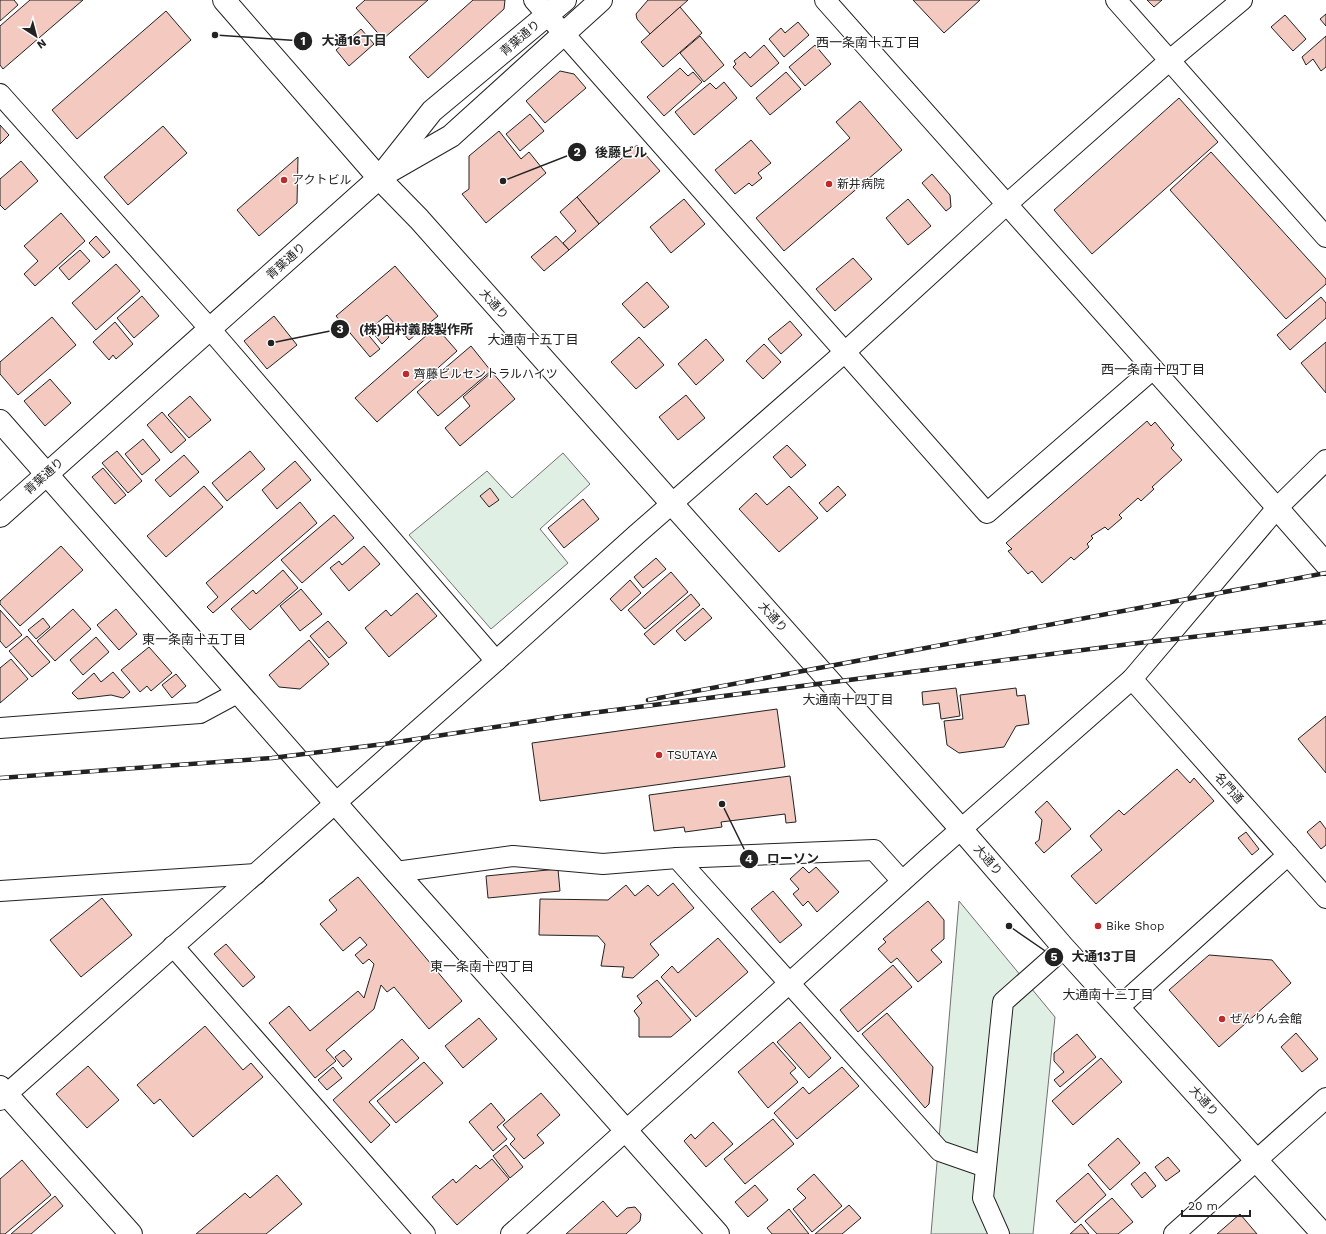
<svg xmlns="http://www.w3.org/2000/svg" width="1326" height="1234" font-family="'Work Sans','Noto Sans JP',sans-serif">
	<rect width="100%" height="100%" fill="#fff"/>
	<g fill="#e0efe3" stroke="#6f6f6f">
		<path d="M563,453L590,484L540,529L568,563L491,629L409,535L487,471L512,498Z"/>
		<path d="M959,901L1055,1017L1033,1234H931Z"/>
	</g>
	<g fill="#f3c9c0" stroke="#222">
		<path d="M0,0H14L18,5L0,21Z"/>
		<path d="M30,0H83L3,69L0,65V26Z"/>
		<path d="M365,0H428L383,39L356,8Z"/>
		<path d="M473,0H505L504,9L428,78L409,57Z"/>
		<path d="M648,0H688L650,34L637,19L636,14Z"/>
		<path d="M913,0H980L944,33Z"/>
		<path d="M1147,0H1162L1154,7Z"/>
		<path d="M680,7L702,33L663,67L641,42Z"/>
		<path d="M166,11L191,40L77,139L52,110Z"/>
		<path d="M1326,14V26L1320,19Z"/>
		<path d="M1285,15L1306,39L1293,51L1271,27Z"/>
		<path d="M798,22L809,35L784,57L769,39L781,28L785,33Z"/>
		<path d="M361,29L374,44L349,66L336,50Z"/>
		<path d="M700,36L724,65L704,82L680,53Z"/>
		<path d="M1326,36V67L1321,71L1313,59L1306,65L1302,57Z"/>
		<path d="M764,45L779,63L751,87L733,67L736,64L734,61L745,52L750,58Z"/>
		<path d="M815,45L831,64L805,86L789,67Z"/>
		<path d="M680,68L688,76L693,72L702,82L664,116L647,97Z"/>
		<path d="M560,71L574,74L586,88L545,123L526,101Z"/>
		<path d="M786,72L801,89L770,115L756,98Z"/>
		<path d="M724,82L737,98L694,135L675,112L710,83L716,89Z"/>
		<path d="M1179,98L1218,142L1092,254L1054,210Z"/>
		<path d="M860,101L902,150L784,251L756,218L850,138L836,122Z"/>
		<path d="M530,114L544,131L520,151L506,134Z"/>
		<path d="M0,125L9,135L0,144Z"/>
		<path d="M163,126L187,153L128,205L104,177Z"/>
		<path d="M499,131L521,159L529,152L546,173L486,223L462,194L469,189V156Z"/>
		<path d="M751,140L771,163L758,173L762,178L752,186L749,183L735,194L715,170Z"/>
		<path d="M637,145L660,171L599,224L577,197Z"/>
		<path d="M1211,152L1326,279V284L1286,319L1170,190Z"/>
		<path d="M298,157L297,203L259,236L237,210Z"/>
		<path d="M21,161L38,181L5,210L0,205V179Z"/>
		<path d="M932,174L950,195L951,207L946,211L922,183Z"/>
		<path d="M577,197L599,224L569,250L563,243L576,231L560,212Z"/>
		<path d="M684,199L705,224L671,253L650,227Z"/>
		<path d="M908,199L931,226L908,245L886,218Z"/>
		<path d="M61,213L85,241L35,286L24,274L38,261L24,246Z"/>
		<path d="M96,236L110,252L103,258L89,243Z"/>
		<path d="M556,236L569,250L544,271L531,257Z"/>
		<path d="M80,250L90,261L69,280L59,268Z"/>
		<path d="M853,258L872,279L835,311L816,289Z"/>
		<path d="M116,264L140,291L96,330L72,303Z"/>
		<path d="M395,266L438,316L409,340L387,315L366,332L380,349L370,357L336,316Z"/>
		<path d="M647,282L669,307L644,328L622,304Z"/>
		<path d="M142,296L159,316L134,338L117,318Z"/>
		<path d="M1321,297L1326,303V318L1290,350L1277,335Z"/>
		<path d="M274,316L297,345L267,369L244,341Z"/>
		<path d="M52,317L76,345L18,395L0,374V362Z"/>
		<path d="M790,321L802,335L781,354L768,339Z"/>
		<path d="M115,322L133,344L116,359L113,355L109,360L93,342Z"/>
		<path d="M380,326L389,337L382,344L373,333Z"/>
		<path d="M436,327L457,351L377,422L355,398Z"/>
		<path d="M639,337L664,365L636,389L611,362Z"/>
		<path d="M706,339L724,360L696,385L678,364Z"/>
		<path d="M1326,342V393L1301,363Z"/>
		<path d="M764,344L781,362L763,379L746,361Z"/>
		<path d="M471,346L491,371L438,416L417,392Z"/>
		<path d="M492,372L515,399L460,446L445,428L470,406L463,397Z"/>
		<path d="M50,379L71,403L45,426L24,401Z"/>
		<path d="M686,395L705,418L678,440L659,417Z"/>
		<path d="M190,396L211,420L189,438L168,415Z"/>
		<path d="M162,412L186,440L171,453L147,425Z"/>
		<path d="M1147,421L1151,426L1155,422L1174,445L1171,448L1182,460L1152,487L1154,489L1141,501L1138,498L1119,515L1122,518L1108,530L1105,527L1091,536L1093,538L1087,544L1089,547L1074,560L1071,557L1042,583L1032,571L1028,574L1008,551L1012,549L1006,543Z"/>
		<path d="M143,439L160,460L142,475L125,454Z"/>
		<path d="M787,445L806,465L791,478L773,457Z"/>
		<path d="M117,451L142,481L128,493L102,463Z"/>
		<path d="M250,451L265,469L227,501L212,483Z"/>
		<path d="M184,455L199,472L170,497L155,480Z"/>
		<path d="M295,461L311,480L277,509L262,490Z"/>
		<path d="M103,468L126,495L115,504L92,477Z"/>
		<path d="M204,486L223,507L166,557L147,536Z"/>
		<path d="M789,486L818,518L779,552L739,509L756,493L767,505Z"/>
		<path d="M838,486L846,495L827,512L819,503Z"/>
		<path d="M490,488L499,500L489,507L480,496Z"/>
		<path d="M583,499L599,519L564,548L548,528Z"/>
		<path d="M300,502L317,523L213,613L207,607L218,597L206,583Z"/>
		<path d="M334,515L354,538L302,583L281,560Z"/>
		<path d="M61,546L83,570L20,626L0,604V601Z"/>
		<path d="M364,546L380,564L349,591L330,568L339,561L342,565Z"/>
		<path d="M656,558L666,569L643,588L634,577Z"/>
		<path d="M283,570L298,588L250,630L231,609L253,590L256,594Z"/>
		<path d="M671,572L688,592L645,629L628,610Z"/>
		<path d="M630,580L641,593L621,611L610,599Z"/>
		<path d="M301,589L322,614L300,631L280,606Z"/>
		<path d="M417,593L437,616L389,657L365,628L386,610L391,616Z"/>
		<path d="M691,594L700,605L654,645L644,634Z"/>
		<path d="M703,608L712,618L685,641L676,631Z"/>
		<path d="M73,609L91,629L55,661L37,641Z"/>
		<path d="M116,609L137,634L119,650L97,625Z"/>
		<path d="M0,610L22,635L6,648L0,641Z"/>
		<path d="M43,618L50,627L36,639L28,630Z"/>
		<path d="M328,621L347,643L329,658L310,636Z"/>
		<path d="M27,636L50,662L32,677L9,651Z"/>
		<path d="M96,637L109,652L83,675L70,660Z"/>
		<path d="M309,640L329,664L300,689L279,687L269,675Z"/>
		<path d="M149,647L172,673L151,691L147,686L140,692L121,670Z"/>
		<path d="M11,659L28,679L0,703V668Z"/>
		<path d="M113,672L130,692L123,698L111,695L78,699L72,693L94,673L101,682Z"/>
		<path d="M176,674L186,686L172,698L162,685Z"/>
		<path d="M956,688L960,716L941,719L939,703L923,705L922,692Z"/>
		<path d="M1016,688L1017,696L1025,695L1029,724L1016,726L1004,747L959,753L947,745L944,721L963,719L960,695Z"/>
		<path d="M777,709L785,767L540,801L532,743Z"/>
		<path d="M1326,716V773L1298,739Z"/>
		<path d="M1177,769L1190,783L1194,778L1214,801L1096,904L1071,876L1102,850L1090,836L1119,810L1124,815Z"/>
		<path d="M790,776L796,822L786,823L785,814L721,822L722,827L685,832L684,827L654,831L649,795Z"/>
		<path d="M1047,801L1071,829L1044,853L1035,843L1039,840L1042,820L1035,812Z"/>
		<path d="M1320,821L1326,829V845L1321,849L1307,832Z"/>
		<path d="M1246,832L1259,849L1252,855L1238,838Z"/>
		<path d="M803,867L809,873L816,867L839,892L817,912L808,901L803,906L793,894L799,889L790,879Z"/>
		<path d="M558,869L560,891L488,898L486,876Z"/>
		<path d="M358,877L462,1001L429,1029L394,987L387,992L381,985L374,1009L326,1050L336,1061L315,1078L269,1023L289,1006L310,1031L358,991L364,998L374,964L369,959L363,964L355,955L367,945L360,937L343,951L320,924L337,910L329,900Z"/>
		<path d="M673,883L694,908L650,944L659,955L633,978L622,977L624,967L601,966L605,944L598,936L539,935L540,899L608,900L626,885L635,896L648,885L658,896Z"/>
		<path d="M773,891L802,925L780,943L751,909Z"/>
		<path d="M102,898L132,935L81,977L50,940Z"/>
		<path d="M928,901L944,920V939L931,950L942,962L918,982L897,958L891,963L878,949L886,942L883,939Z"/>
		<path d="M718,938L748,972L696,1017L661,977L672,966L678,973Z"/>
		<path d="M226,944L255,977L243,987L214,954Z"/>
		<path d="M1209,955L1272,960L1291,983L1219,1047L1169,990Z"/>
		<path d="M893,965L912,987L858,1032L840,1010Z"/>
		<path d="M657,980L691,1020L671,1037H639V1018L634,1011L642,1003L637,996Z"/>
		<path d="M887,1013L933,1067L929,1104L925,1108L862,1034Z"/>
		<path d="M479,1018L497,1039L463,1068L445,1046Z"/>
		<path d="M800,1022L831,1058L809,1078L777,1042Z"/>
		<path d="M205,1026L243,1070L251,1063L263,1077L193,1137L160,1099L154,1104L137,1085Z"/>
		<path d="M1296,1033L1318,1059L1302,1072L1281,1047Z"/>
		<path d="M1077,1034L1096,1057L1060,1087L1054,1080L1064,1072L1054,1061V1053Z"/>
		<path d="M402,1039L419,1058L369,1102L390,1125L371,1143L333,1100Z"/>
		<path d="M773,1042L796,1068L790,1073L798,1082L768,1108L738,1072Z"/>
		<path d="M344,1050L352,1059L343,1067L335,1057Z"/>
		<path d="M1101,1058L1122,1082L1073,1125L1052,1101Z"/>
		<path d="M424,1062L443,1083L396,1123L377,1101Z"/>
		<path d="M88,1066L119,1100L87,1128L56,1094Z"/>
		<path d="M333,1067L342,1078L327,1090L318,1080Z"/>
		<path d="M842,1067L859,1086L797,1139L774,1113L803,1087L809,1094Z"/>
		<path d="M541,1093L560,1115L537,1135L544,1143L524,1159L510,1144L515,1139L503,1125Z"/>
		<path d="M491,1103L505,1120L497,1127L507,1139L493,1151L469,1122Z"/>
		<path d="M773,1119L794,1144L745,1184L724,1159Z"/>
		<path d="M713,1122L733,1144L706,1167L684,1141L691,1134L695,1139Z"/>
		<path d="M1118,1138L1140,1163L1110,1190L1088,1165Z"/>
		<path d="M506,1145L523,1167L510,1178L493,1156Z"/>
		<path d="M1168,1157L1180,1171L1166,1181L1155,1167Z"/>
		<path d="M492,1159L509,1179L457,1225L432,1197L453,1179L456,1183L476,1165L480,1169Z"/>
		<path d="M22,1160L51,1195L5,1234H0V1179Z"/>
		<path d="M1145,1172L1156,1186L1142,1198L1131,1184Z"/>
		<path d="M1088,1173L1106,1195L1075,1223L1056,1201Z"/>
		<path d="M814,1174L842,1206L812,1232L793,1209L806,1198L797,1189Z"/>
		<path d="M277,1175L302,1204L266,1234H196L245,1193L250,1198Z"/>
		<path d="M755,1185L768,1200L748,1217L735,1202Z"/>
		<path d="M55,1196L63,1206L31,1234H11Z"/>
		<path d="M1112,1198L1133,1222L1118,1234H1097L1085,1221Z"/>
		<path d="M603,1201L617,1217L627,1208L635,1207L641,1214L640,1221L626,1234H566Z"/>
		<path d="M849,1205L861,1218L842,1234H815Z"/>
		<path d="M789,1209L809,1234H772L767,1228Z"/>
		<path d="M1240,1214L1257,1234H1217Z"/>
		<path d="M1081,1224L1089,1234H1070Z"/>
	</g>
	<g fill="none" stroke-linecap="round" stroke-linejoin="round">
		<g stroke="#222" stroke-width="22">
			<g id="minor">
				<path d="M534,0L987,513L1153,369"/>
				<path d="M825,0L1277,508"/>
				<path d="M1116,0L1326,237"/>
				<path d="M0,94L210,329L496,661"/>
				<path d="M1132,679L1326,898"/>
				<path d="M0,728L200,713L239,692"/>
				<path d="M677,858L874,850L902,881"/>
				<path d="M396,872L513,856L603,864L677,858L940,1151L986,1167"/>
				<path d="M0,891L256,874"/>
				<path d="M173,946L425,1234"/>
				<path d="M1119,1007L1288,855"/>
				<path d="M0,1100L496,661L636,535L845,352L1006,205L1170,60L1242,0"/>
				<path d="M511,1234L927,859L1132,679L1277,508L1326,460"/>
				<path d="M999,1234L983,1198L1003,1002L1064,948"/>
				<path d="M1174,1234L1326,1098"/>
			</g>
		</g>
		<g stroke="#222" stroke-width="24">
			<g id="tertiary">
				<path d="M390,171L451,136L601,0"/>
				<path d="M0,421L396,872L718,1234"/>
				<path d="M1277,508L1326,564"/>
				<path d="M0,516L379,178L432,111L565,0"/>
				<path d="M0,1087L131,1234"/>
			</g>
		</g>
		<g stroke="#222" stroke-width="24">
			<path id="trunk" d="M224,0L379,178L419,219L961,829L1064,948L1323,1234"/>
		</g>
		<use href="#minor" stroke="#fff" stroke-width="20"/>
		<use href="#tertiary" stroke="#fff" stroke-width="22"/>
		<use href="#trunk" stroke="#fff" stroke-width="22"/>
		<g stroke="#222" stroke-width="4.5">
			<g id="rail">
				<path d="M648,700L1326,573"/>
				<path d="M0,778L272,758L384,744L560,717L1130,644L1326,622"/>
			</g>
		</g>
		<use href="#rail" stroke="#fff" stroke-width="3" stroke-dasharray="9" stroke-linecap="butt"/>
	</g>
	<g fill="#c62828" stroke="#fff" stroke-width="1.5">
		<circle cx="284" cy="180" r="4"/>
		<circle cx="829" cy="184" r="4"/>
		<circle cx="406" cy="374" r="4"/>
		<circle cx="659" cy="755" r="4"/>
		<circle cx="1098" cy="926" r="4"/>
		<circle cx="1222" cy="1019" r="4"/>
	</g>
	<g text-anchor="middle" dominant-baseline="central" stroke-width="3" stroke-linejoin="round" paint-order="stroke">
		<g font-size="12" fill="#222" stroke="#fff">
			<text transform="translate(520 38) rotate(-40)">青葉通り</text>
			<text transform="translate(286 261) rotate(-42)">青葉通り</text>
			<text transform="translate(494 304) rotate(48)">大通り</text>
			<text transform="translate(44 476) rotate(-42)">青葉通り</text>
			<text transform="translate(773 617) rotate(48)">大通り</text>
			<text transform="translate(1229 788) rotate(48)">名門通</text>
			<text transform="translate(988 860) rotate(49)">大通り</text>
			<text transform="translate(1204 1101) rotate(48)">大通り</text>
		</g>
		<g font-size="12" fill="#222" stroke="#fff" text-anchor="start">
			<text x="292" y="180">アクトビル</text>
			<text x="837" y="184">新井病院</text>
			<text x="414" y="374">齊藤ビルセントラルハイツ</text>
			<text x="667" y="755">TSUTAYA</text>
			<text x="1106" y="926">Bike Shop</text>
			<text x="1230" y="1019">ぜんりん会館</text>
		</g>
		<g font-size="13" fill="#222" stroke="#fff">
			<text x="868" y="42">西一条南十五丁目</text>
			<text x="533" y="339">大通南十五丁目</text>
			<text x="1153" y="369">西一条南十四丁目</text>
			<text x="194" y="639">東一条南十五丁目</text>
			<text x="848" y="699">大通南十四丁目</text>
			<text x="482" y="966">東一条南十四丁目</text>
			<text x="1108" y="994">大通南十三丁目</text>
		</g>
	</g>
	<path fill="none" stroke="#222" stroke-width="1.5" d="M215 35L303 41M503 181L577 152M271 343L340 329M722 804L749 859M1009 926L1054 957"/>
	<g fill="#222" stroke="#fff" stroke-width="1.5">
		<circle cx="215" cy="35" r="4"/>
		<circle cx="503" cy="181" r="4"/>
		<circle cx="271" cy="343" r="4"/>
		<circle cx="722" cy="804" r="4"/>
		<circle cx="1009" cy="926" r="4"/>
		<circle cx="303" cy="41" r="10"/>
		<circle cx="577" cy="152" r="10"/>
		<circle cx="340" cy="329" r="10"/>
		<circle cx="749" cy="859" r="10"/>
		<circle cx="1054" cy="957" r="10"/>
	</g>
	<g font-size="12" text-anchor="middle" font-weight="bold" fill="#fff">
		<text x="303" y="45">1</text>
		<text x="577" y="156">2</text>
		<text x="340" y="333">3</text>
		<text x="749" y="863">4</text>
		<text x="1054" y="961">5</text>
	</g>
	<g font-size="13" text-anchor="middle" font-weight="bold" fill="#222" stroke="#fff" stroke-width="3" stroke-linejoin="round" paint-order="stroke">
		<text x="354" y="45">大通16丁目</text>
		<text x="621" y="157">後藤ビル</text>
		<text x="416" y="334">(株)田村義肢製作所</text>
		<text x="793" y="863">ローソン</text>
		<text x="1104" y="961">大通13丁目</text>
	</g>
	<g transform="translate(36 36) rotate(144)" stroke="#ffffff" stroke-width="3" paint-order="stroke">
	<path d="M0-3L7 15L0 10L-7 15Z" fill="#222222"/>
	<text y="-6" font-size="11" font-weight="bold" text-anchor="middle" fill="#222222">N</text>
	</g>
	<path d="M1182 1210v6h68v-6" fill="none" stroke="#222222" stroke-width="2"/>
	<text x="1188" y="1210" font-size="12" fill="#222222" stroke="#ffffff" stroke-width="3" paint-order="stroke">20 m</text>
</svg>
